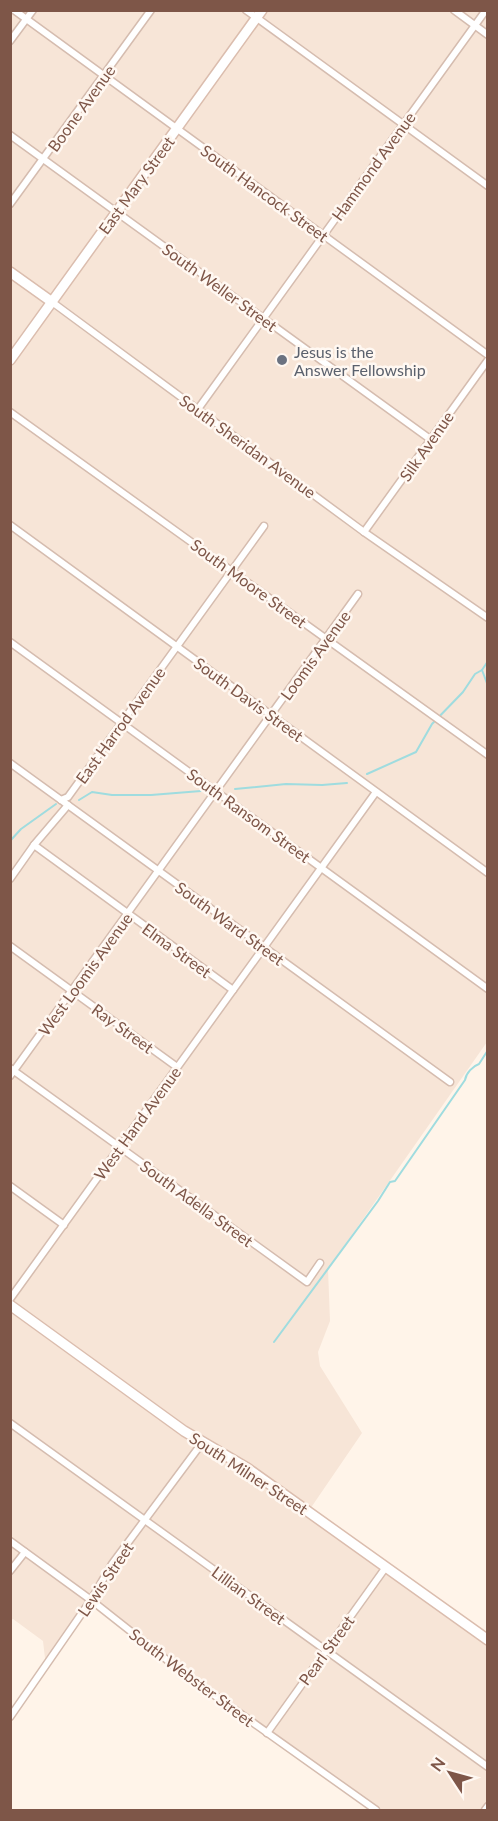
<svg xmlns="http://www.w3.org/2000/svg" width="498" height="1821" font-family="Lato,sans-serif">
	<rect width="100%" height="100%" fill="#fff4e9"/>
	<path fill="#f7e5d7" d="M10,11H487V1042L328,1269L330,1321L318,1352L320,1366L362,1433L308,1512L487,1640V1810H376L186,1675L91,1600L46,1667L43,1641L13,1619L11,1620Z"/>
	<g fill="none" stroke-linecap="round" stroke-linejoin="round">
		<g stroke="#9fdcdf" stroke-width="2">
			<path d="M482,670L488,686"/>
			<path d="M367,774L416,752L432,724L463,692L475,674L482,670L488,661"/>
			<path d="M235,789L286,784L322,785L347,783"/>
			<path d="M79,800L92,792L112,795H151L201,791"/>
			<path d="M10,841L21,829L56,804"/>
			<path d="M274,1342L378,1201L390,1182L395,1181L465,1080C466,1073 473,1066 479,1064L488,1050"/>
		</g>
		<g stroke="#d5bcaf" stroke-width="9">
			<g id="street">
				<path d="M14,10L488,355"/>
				<path d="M246,10L488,186"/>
				<path d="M454,10L488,35"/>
				<path d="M10,41L33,10"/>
				<path d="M10,135L430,439"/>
				<path d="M10,204L151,10"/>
				<path d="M52,302L364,532L488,618"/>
				<path d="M198,409L486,10"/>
				<path d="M10,412L488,755"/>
				<path d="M10,525L488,873"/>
				<path d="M364,532L488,360"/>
				<path d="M10,642L488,989"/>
				<path d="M10,763L450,1082"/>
				<path d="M61,800L68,797L264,526"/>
				<path d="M34,845L233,990"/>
				<path d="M10,879L34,845L68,805"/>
				<path d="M10,946L177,1067"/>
				<path d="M10,1068L307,1282L320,1263"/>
				<path d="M10,1076L358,594"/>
				<path d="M10,1186L64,1225"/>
				<path d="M10,1299L376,792"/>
				<path d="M10,1423L488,1767"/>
				<path d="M10,1541L91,1600L186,1675L376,1810"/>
				<path d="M10,1571L25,1552"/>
				<path d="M10,1717L91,1600L112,1564L202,1443"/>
				<path d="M267,1733L386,1567"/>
				<path d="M485,1810L488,1806"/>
			</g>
		</g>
		<g stroke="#dbbdae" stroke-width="12">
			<g id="secondary">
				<path d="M10,272L52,302"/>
				<path d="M10,360L262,10"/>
				<path d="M10,1305L184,1431L247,1468L488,1640"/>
			</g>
		</g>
		<use href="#street" stroke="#fff" stroke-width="6"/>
		<use href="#secondary" stroke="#fff" stroke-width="9"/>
	</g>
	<circle fill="#6b7280" stroke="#fff8f2" stroke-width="2" cx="282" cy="360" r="6"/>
	<g text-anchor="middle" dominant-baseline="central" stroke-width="5" stroke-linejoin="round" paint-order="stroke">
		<g font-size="16" fill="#7e5648" stroke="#fff8f2">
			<text transform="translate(81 108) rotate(-54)">Boone Avenue</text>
			<text transform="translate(373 166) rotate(-54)">Hammond Avenue</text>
			<text transform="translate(136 185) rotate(-54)">East Mary Street</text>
			<text transform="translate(265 193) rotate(36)">South Hancock Street</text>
			<text transform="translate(220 287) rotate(36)">South Weller Street</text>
			<text transform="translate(248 446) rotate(36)">South Sheridan Avenue</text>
			<text transform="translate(426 446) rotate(-55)">Silk Avenue</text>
			<text transform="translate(249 583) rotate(36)">South Moore Street</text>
			<text transform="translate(315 655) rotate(-54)">Loomis Avenue</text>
			<text transform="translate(249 699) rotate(36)">South Davis Street</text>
			<text transform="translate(120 725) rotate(-54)">East Harrod Avenue</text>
			<text transform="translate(249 815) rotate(36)">South Ransom Street</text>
			<text transform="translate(230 923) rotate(36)">South Ward Street</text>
			<text transform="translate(177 950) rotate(36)">Elma Street</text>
			<text transform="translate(85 974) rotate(-54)">West Loomis Avenue</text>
			<text transform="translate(123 1028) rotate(36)">Ray Street</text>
			<text transform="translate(137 1123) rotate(-54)">West Hand Avenue</text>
			<text transform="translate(197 1203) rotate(36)">South Adella Street</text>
			<text transform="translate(249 1473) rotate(33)">South Milner Street</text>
			<text transform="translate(105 1579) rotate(-56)">Lewis Street</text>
			<text transform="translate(249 1595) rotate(36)">Lillian Street</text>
			<text transform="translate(326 1650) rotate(-54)">Pearl Street</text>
			<text transform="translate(192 1677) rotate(37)">South Webster Street</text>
		</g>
		<g font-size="16" fill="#5b616d" stroke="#fff8f2" text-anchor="start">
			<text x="294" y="351">Jesus is the<tspan x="294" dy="18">Answer Fellowship</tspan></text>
		</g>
	</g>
	<rect width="498" height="1821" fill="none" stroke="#7e5648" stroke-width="24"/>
	<g transform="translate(450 1773) rotate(306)" stroke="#fff8f2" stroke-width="4.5" paint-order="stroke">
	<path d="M0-4.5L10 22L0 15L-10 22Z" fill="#7e5648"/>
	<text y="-9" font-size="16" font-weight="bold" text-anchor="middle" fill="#7e5648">N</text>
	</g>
</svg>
